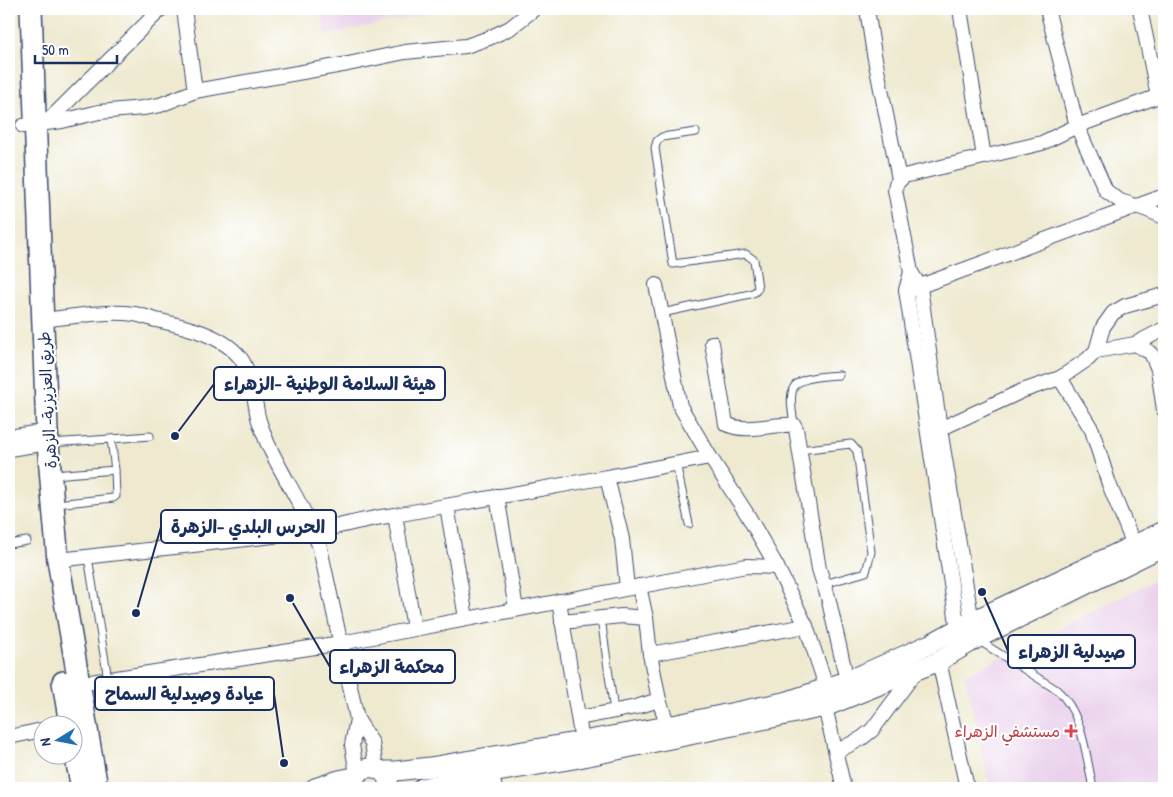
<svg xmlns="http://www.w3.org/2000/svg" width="1173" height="797" font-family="'Patrick Hand','Playpen Sans Arabic',sans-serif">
	<rect width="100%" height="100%" fill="#fff"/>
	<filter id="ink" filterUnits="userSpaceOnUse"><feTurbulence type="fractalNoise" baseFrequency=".02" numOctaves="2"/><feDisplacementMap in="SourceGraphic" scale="10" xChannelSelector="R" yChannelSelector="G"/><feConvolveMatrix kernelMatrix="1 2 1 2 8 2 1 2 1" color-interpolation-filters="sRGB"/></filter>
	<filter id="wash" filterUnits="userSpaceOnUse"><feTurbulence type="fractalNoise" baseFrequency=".0096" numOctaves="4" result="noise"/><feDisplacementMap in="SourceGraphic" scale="20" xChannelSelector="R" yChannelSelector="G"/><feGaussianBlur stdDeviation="1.12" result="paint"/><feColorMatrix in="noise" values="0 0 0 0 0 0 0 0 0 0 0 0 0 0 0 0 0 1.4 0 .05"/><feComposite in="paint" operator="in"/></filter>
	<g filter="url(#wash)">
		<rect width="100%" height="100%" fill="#eee9cf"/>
		<g fill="#ead1ec">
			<path d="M321,9H448L326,35Z"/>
			<path d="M1164,576V788H990L965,675Z"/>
		</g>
	</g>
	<g filter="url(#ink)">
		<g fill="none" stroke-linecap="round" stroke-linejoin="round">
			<g stroke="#3b4b6f" stroke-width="9">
				<g id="lane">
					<path d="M662,313L750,294L755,292L758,288L754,260L746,254L673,264L655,148L657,141L662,137L696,132"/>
					<path d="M794,425C793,414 789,400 793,389C797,376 828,376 839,375"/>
					<path d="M111,439L150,436"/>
					<path d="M50,443L111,439L115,470L53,475"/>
					<path d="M799,450L851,444L857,451L871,552L866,572L824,584"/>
					<path d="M676,463L689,524"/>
					<path d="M56,504L113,498L116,496L115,470"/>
					<path d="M9,544L27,541"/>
					<path d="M88,557L108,679"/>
					<path d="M601,618L614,711"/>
					<path d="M978,640L1057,690C1083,713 1086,756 1093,788"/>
				</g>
			</g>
			<g stroke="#3b4b6f" stroke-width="16">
				<g id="street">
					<path d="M184,9L195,91"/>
					<path d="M867,9L874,54L899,179"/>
					<path d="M960,9L984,157"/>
					<path d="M1047,9L1077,126L1106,191L1120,201L1145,209L1164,217"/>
					<path d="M1140,9L1158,96"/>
					<path d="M46,123L161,9"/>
					<path d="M23,126L62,121L99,112L143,108L160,105L195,91L348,64L405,52L466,46L489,38L510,28L534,9"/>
					<path d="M911,272L906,290L959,636"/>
					<path d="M656,285L680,406L710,457L747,514L777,567L806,626L827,689"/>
					<path d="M912,289L1164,196"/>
					<path d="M43,320C70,317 107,310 134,314C141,315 149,318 156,320C184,326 228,336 243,362C253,380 254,398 258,417C260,425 264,434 267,442C283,478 307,511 320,548L357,719L372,743L376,768"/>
					<path d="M712,343L726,424C747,434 772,423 794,425L796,429L819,569L828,597L847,681"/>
					<path d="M1135,344L1151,353L1158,369L1164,410"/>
					<path d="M1096,351L1135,344L1164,329"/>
					<path d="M1060,378L1092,430L1109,484L1134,545"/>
					<path d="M940,429L1022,391L1060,378L1088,359L1096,351L1103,327L1113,313L1125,306L1164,295"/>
					<path d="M9,437L47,431"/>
					<path d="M9,449L48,443"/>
					<path d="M497,496L516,609"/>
					<path d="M447,506L466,618"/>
					<path d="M395,515L607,477"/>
					<path d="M58,560C143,550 228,542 313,531C340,527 367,518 395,515L414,628"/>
					<path d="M639,586L646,618"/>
					<path d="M627,588L622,539L607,477L710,457"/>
					<path d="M559,601L582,741"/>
					<path d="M562,622L622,616L646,618L650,654L659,700L636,707L579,718"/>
					<path d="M973,628L940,429L920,287L911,272L895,190L896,184L904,176L1042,143L1077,126L1164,94"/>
					<path d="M650,654L806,626"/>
					<path d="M939,661L967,788"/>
					<path d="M78,684L341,643L746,566L777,567"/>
					<path d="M659,700L668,726"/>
					<path d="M825,707L844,788"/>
					<path d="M9,737L42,730"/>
					<path d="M836,752L862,738L872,730L917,670"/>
					<path d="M491,773L495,788"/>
					<path d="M357,774L352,745L357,719"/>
				</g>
			</g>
			<g stroke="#3b4b6f" stroke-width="21">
				<g id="secondary">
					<path d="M382,771H396L430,767L582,741L668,726L788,701L847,681L930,644L972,621L1164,531"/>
					<path d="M315,788L339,780L354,777"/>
					<path d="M352,788C353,761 389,761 389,788"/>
					<path d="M422,788L491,773L574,759L825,707L939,661L976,639L1164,546"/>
				</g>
			</g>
			<g stroke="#3b4b6f" stroke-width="24">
				<g id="primary">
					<path d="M31,9L47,431L53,505L58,560L97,788"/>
					<path d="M63,682L70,724"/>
					<path d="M72,739L82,788"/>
				</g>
			</g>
			<use href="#lane" stroke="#fff" stroke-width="7"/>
			<use href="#street" stroke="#fff" stroke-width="14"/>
			<use href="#secondary" stroke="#fff" stroke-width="19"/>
			<use href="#primary" stroke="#fff" stroke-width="21"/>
		</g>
	</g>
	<path fill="#e0444e" stroke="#fff" stroke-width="2" d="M1068.5 723.5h5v5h5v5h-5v5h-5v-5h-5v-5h5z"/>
	<g text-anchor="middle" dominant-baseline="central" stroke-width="4.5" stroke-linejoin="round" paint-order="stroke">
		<g font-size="16" fill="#1b2f5e" stroke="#fff">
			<text transform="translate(47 400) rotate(-93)">طريق العزيزية- الزهرة</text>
		</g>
		<g font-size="16" fill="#be3a42" stroke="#fff" text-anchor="end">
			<text x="1060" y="731">مستشفي الزهراء</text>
		</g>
	</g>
	<path fill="none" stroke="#1b2f5e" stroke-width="2" d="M175 436L214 384M136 613L161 527M982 592L1008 651M290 598L330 667M284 763L274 694"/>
	<g fill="#1b2f5e" stroke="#fff" stroke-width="2">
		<circle cx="175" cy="436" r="5"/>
		<circle cx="136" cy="613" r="5"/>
		<circle cx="982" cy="592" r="5"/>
		<circle cx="290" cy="598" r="5"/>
		<circle cx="284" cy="763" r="5"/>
	</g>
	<g fill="#fff" stroke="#1b2f5e" stroke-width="2">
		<rect x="214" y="367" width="231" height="33" rx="5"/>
		<rect x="161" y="510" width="175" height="33" rx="5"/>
		<rect x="1008" y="635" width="127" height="33" rx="5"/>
		<rect x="330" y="650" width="125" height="33" rx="5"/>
		<rect x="95" y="677" width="179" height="33" rx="5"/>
	</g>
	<g font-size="18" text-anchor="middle" font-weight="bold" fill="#1b2f5e">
		<text x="330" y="390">هيئة السلامة الوطنية -الزهراء</text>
		<text x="248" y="533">الحرس البلدي -الزهرة</text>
		<text x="1072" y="658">صيدلية الزهراء</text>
		<text x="392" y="673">محكمة الزهراء</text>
		<text x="184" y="700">عيادة وصيدلية السماح</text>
	</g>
	<rect width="1173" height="797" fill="none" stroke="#fff" stroke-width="30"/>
	<g transform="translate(58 740) rotate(260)"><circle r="24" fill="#ffffff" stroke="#a4acbf"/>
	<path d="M0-4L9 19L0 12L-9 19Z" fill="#1f6fb2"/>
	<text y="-8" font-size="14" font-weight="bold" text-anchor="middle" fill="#1b2f5e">N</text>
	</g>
	<path d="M35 55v8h82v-8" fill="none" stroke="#1b2f5e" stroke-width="2.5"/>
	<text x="42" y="55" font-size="15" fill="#1b2f5e" stroke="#ffffff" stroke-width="4" paint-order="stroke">50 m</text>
</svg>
